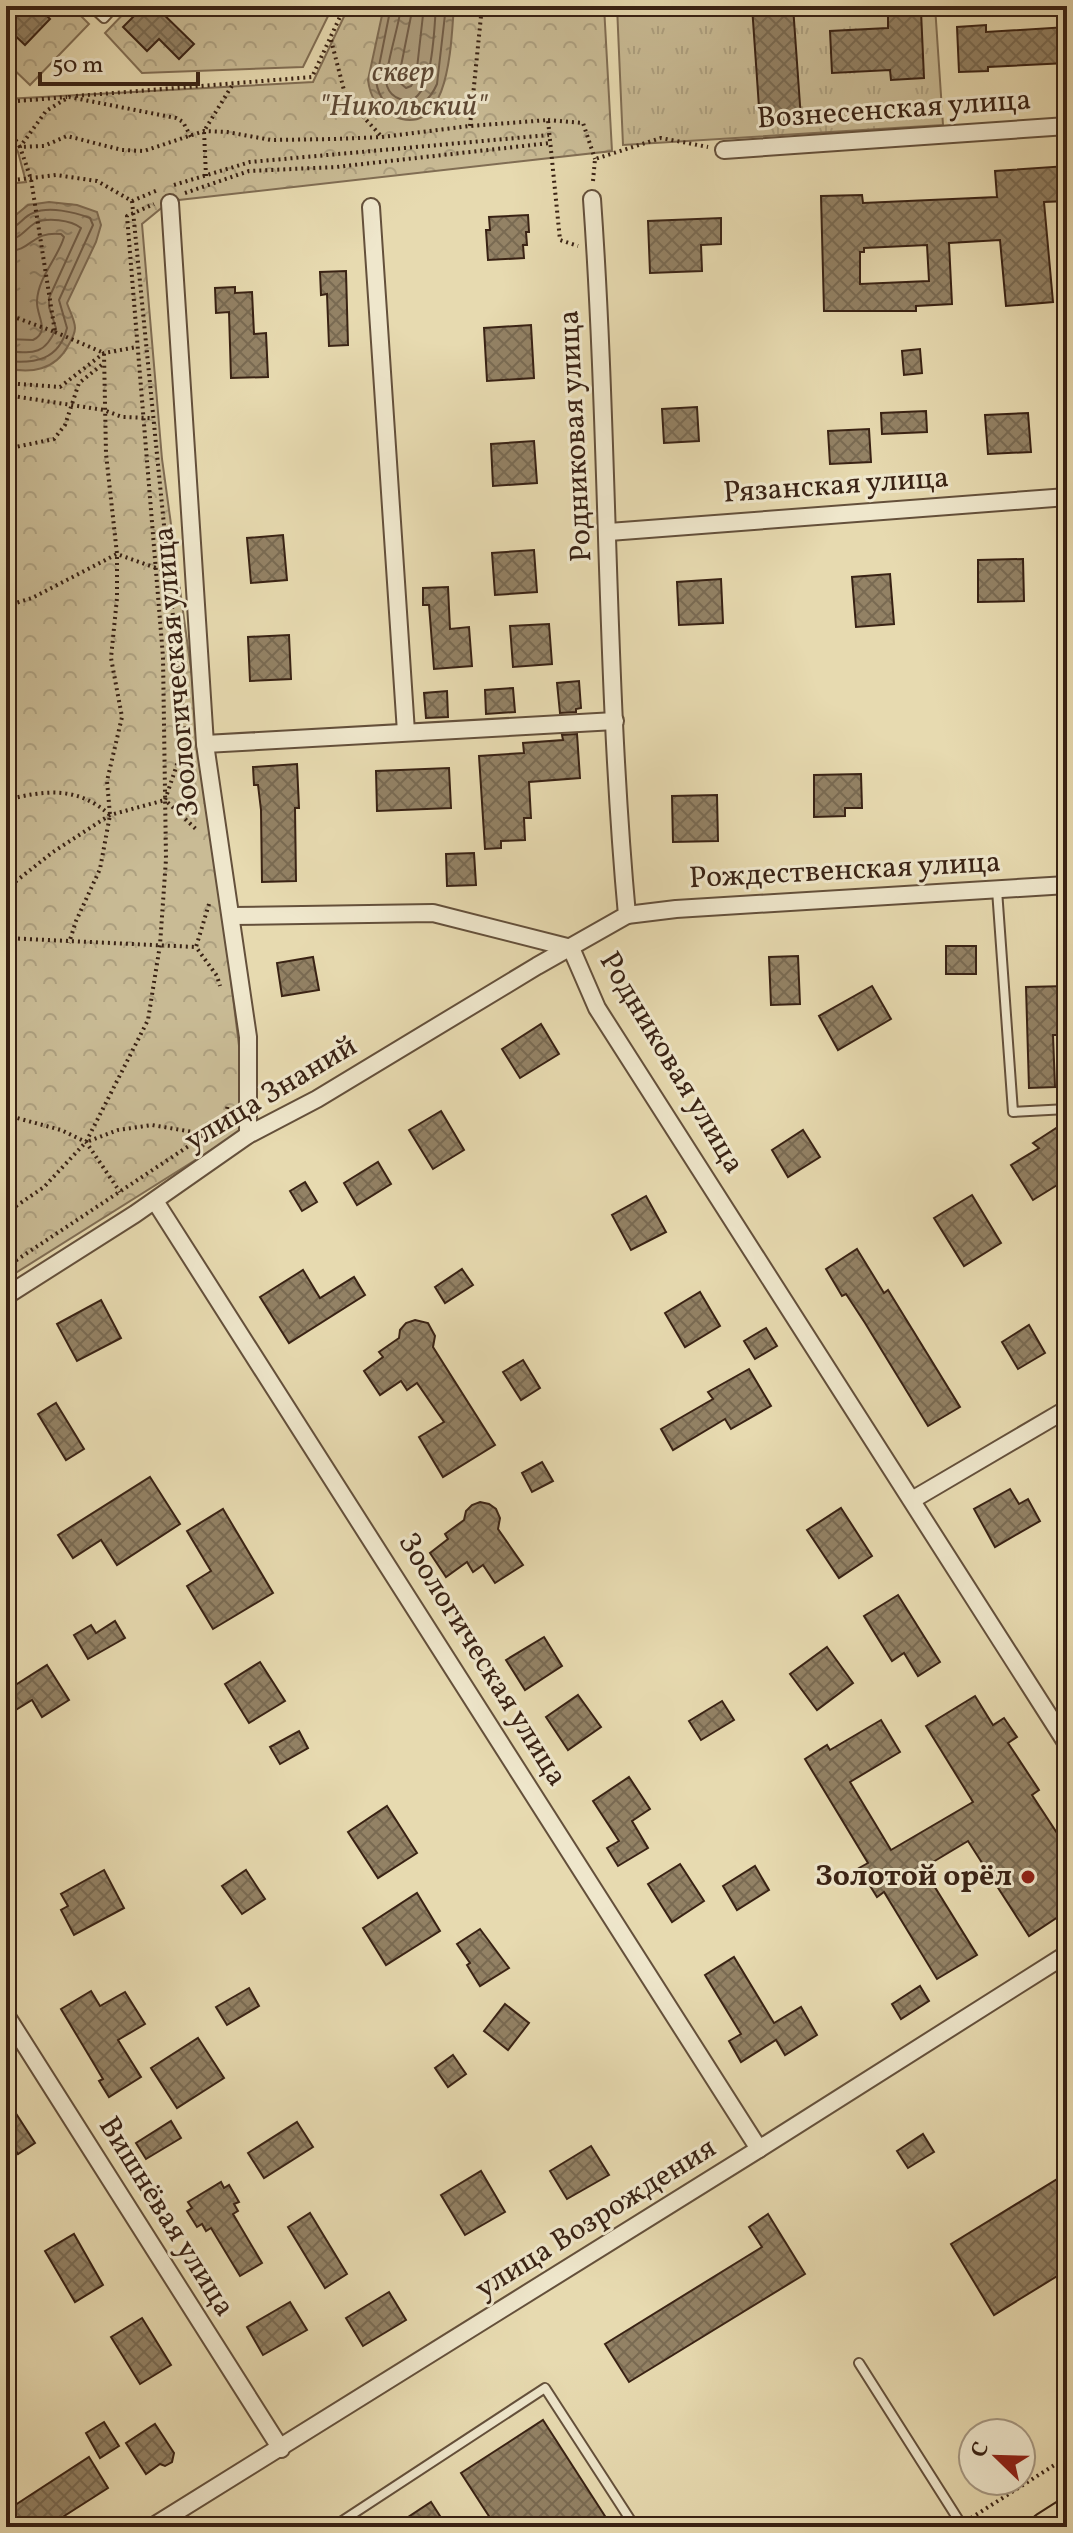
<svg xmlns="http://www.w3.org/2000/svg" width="1073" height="2533" font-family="Vollkorn,serif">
	<defs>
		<pattern id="grass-tufts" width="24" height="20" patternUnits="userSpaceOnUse" patternTransform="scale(2)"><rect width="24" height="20" fill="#c9bb95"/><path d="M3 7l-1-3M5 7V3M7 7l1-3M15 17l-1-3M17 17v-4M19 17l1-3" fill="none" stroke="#ada080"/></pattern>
		<pattern id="park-crowns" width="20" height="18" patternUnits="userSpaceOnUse" patternTransform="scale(2)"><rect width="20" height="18" fill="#c9bb95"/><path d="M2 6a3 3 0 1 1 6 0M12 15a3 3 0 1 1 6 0" fill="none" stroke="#ada080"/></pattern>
		<pattern id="water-ripples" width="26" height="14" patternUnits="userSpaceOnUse" patternTransform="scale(2)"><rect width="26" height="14" fill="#ac9b7b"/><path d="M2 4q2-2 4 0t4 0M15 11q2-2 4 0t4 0" fill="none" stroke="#8d7e64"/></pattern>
		<pattern id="building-cross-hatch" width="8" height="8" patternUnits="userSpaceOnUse" patternTransform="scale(2)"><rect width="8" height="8" fill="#938265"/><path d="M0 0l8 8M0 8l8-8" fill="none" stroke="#796a52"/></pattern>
	</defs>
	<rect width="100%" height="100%" fill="#e7dab0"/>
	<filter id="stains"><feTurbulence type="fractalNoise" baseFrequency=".0025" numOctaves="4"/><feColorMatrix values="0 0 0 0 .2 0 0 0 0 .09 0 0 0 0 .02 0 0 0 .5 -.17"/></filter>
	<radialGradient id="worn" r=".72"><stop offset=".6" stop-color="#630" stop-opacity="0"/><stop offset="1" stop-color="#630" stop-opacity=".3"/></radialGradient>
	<path fill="url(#grass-tufts)" stroke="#816e54" stroke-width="2" d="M617,6H935L943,125L623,145Z"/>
	<g fill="url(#park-crowns)" stroke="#816e54" stroke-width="2">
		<path d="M6,6H71L89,24L30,85L6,62Z"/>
		<path d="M131,6H333L303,67L142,73L105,33Z"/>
		<path d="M349,6H604L612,151L170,201L142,224L162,459L206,778L241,1062L240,1132L6,1279V184L26,182L18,152L6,132V99L313,82Z"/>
	</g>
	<g fill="url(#water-ripples)" stroke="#7e6b52" stroke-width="2">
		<path d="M384,6H454C451,38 451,144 391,115C376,108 370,96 368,80Z"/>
		<path d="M49,202L77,205L97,212L101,225L96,242L67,303C69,310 75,320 75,328C75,334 71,341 68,346C55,370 31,374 6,368V223L28,205Z"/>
	</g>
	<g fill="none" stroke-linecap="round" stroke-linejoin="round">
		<g stroke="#725e48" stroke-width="2">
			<path d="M391,6L376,81C382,121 422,119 437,84L446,6"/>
			<path d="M401,6C400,24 383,72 387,86C389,92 394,97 400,99C434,113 434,26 436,6"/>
			<path d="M413,6L398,81L406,88L411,86L416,77L424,6"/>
			<path d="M6,229C19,228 22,217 33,213C49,206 74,212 90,218L93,225L59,300L67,328C59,360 35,364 6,361"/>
			<path d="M6,240C21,239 24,230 35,223C47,217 71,220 81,228L49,298V307L56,328C45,356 32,353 6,351"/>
			<path d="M6,252C34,250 31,231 61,234L64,237C58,258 38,277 37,301C36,316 51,331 33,340L6,339"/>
		</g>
	</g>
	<g fill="url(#building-cross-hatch)" stroke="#392214" stroke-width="2" fill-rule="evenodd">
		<path d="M6,6H37L50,19L25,45L6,27Z"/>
		<path d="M144,6H155L194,44L179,59L159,39L147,51L123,27Z"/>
		<path d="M752,6H793L801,119L760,122Z"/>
		<path d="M921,11L924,78L891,80L890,70L832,73L830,31L888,28V13Z"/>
		<path d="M986,25V32L1067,27V63L988,67V71L959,72L957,27Z"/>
		<path d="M1067,166V201L1044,202L1053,302L1006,306L1000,240L949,243L952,304L916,306V311H824L821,196L862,195L863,203L997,197L995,171ZM927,245L929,281L860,284V252H864V248Z"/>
		<path d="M528,215L529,232H526L527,245H523L524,258L488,260L486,230H490L489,217Z"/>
		<path d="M721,218V244L701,245L702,271L650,273L648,221Z"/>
		<path d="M346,271L348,345L329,346L327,294L321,295L320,272Z"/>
		<path d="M235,287V293L252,292L254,334L266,333L268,377L231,378L229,312L216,313L215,288Z"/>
		<path d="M531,325L534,378L487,381L484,328Z"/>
		<path d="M920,349L922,373L904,375L902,351Z"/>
		<path d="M697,407L699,441L664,443L662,409Z"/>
		<path d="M926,411L927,432L882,434L881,413Z"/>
		<path d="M1028,413L1031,452L988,454L985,415Z"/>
		<path d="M869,429L871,462L830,464L828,431Z"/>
		<path d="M534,441L537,483L493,486L491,444Z"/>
		<path d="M283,535L287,580L251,583L247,538Z"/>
		<path d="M534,550L537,592L495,595L492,553Z"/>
		<path d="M1023,559L1024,601L978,602V560Z"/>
		<path d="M890,574L894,624L856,627L852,577Z"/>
		<path d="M721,579L723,623L679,625L677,582Z"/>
		<path d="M448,587L450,629L469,627L472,666L434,669L429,605H423V588Z"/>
		<path d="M549,624L552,664L513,667L510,626Z"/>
		<path d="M289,635L291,679L250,681L248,637Z"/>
		<path d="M579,681L581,708L576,709V712L560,713L557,683Z"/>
		<path d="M513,688L515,712L486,714L485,690Z"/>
		<path d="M447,691L448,717L426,718L424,693Z"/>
		<path d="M577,734L580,778L529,782L531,818H524L525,840L501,841V848L485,849L479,756L524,753L523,743L563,740L562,735Z"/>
		<path d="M297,764L299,808H295L296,881L262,882L261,810L258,785H254L253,767Z"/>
		<path d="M449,768L451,808L377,811L376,771Z"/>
		<path d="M861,774L862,808H845V816L814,817V775Z"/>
		<path d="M717,795L718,841L673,842L672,796Z"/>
		<path d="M474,853L476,885L447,886L446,854Z"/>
		<rect x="946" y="946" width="30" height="28"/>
		<path d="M798,956L800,1004L771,1005L769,957Z"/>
		<path d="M313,957L319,990L282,996L277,963Z"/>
		<path d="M872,986L891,1019L838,1050L819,1016Z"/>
		<path d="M1067,986V1035H1053L1055,1087L1029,1088L1026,987Z"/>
		<path d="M541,1024L559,1054L520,1078L502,1049Z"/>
		<path d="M441,1111L464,1150L433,1169L409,1130Z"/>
		<path d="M1061,1125L1067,1135V1179L1033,1200L1011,1165L1039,1148L1033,1143Z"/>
		<path d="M803,1130L820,1157L788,1177L772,1150Z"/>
		<path d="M378,1162L391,1184L357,1205L344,1183Z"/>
		<path d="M305,1182L317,1202L302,1211L290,1191Z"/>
		<path d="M972,1195L1001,1243L964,1266L934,1218Z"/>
		<path d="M646,1196L666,1232L631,1250L612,1215Z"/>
		<path d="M857,1249L884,1293L888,1290L960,1407L928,1426L865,1323L846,1294L842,1296L826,1269Z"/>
		<path d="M462,1269L473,1285L445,1303L435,1287Z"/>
		<path d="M303,1270L320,1298L354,1277L365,1295L289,1343L260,1297Z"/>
		<path d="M700,1292L720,1326L685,1347L665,1313Z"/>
		<path d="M101,1300L121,1338L77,1361L57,1324Z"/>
		<path d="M415,1320L428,1323L435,1336L433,1347L495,1445L443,1477L419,1437L444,1422L417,1383L407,1390L401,1381L380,1395L364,1371L383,1357L379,1352L399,1338L400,1330L406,1323Z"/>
		<path d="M1029,1325L1045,1353L1018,1369L1002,1342Z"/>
		<path d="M766,1328L777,1346L755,1359L744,1341Z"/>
		<path d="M523,1360L540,1388L521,1400L503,1372Z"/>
		<path d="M749,1369L771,1406L731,1429L725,1419L673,1450L661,1429L713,1399L708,1392Z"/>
		<path d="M56,1403L84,1449L66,1460L38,1414Z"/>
		<path d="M542,1462L553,1481L532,1492L522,1473Z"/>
		<path d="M150,1477L180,1524L117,1565L101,1540L73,1558L58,1535Z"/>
		<path d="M1010,1489L1019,1504L1028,1499L1040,1521L995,1547L974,1509Z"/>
		<path d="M480,1502L489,1504L496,1509L500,1518L498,1529L523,1565L495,1583L483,1565L473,1572L467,1562L446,1577L430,1553L448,1539L445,1534L464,1520L466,1511L472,1505Z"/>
		<path d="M841,1508L872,1556L839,1578L807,1530Z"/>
		<path d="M223,1509L273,1593L213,1629L187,1586L211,1571L187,1531Z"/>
		<path d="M898,1595L940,1662L918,1676L904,1653L892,1661L864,1616Z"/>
		<path d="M115,1621L125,1638L88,1659L74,1635L91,1625L96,1633Z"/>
		<path d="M544,1637L562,1666L525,1690L506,1660Z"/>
		<path d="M827,1647L853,1683L817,1710L790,1674Z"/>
		<path d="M260,1662L285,1701L249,1723L225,1684Z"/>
		<path d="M47,1665L69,1700L42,1717L32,1700L6,1716V1691Z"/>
		<path d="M578,1695L601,1727L568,1750L546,1717Z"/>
		<path d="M975,1696L993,1725L1004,1718L1017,1737L1008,1743L1039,1790L1032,1795L1059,1836L1067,1830V1911L1029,1936L968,1841L923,1868L977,1955L937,1979L884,1892L877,1897L859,1868L868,1863L805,1759L827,1745L830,1750L881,1720L900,1752L850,1782L891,1850L973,1802L926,1726Z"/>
		<path d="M722,1701L734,1720L701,1740L689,1721Z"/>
		<path d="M299,1731L308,1748L280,1764L270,1747Z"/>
		<path d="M629,1777L650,1809L632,1821L648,1848L618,1866L607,1848L619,1841L593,1801Z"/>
		<path d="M387,1806L417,1853L378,1878L348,1832Z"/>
		<path d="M680,1864L704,1901L672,1922L648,1884Z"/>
		<path d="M755,1866L769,1890L737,1910L723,1886Z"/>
		<path d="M104,1870L124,1908L74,1935L61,1910L68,1906L61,1894Z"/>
		<path d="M246,1870L265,1899L242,1914L222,1886Z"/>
		<path d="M417,1893L440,1931L386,1965L363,1928Z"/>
		<path d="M480,1929L509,1968L480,1986L467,1965L470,1963L457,1944Z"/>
		<path d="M734,1957L774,2023L801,2007L817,2035L785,2055L776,2040L741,2062L729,2041L741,2034L705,1975Z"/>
		<path d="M920,1986L929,2001L901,2019L892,2004Z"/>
		<path d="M249,1988L259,2006L227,2025L216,2007Z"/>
		<path d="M91,1991L100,2006L125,1992L145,2024L118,2040L141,2077L109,2097L99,2081L103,2079L61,2009Z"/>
		<path d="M505,2004L529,2023L508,2050L484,2031Z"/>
		<path d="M198,2038L224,2078L177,2108L151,2068Z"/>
		<path d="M453,2055L466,2074L448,2087L435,2068Z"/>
		<path d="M6,2098L35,2143L18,2154L6,2136Z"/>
		<path d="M171,2121L181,2138L146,2159L136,2143Z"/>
		<path d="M297,2122L313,2147L264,2178L248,2153Z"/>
		<path d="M923,2134L934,2152L908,2168L897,2151Z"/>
		<path d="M591,2146L609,2175L567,2199L550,2171Z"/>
		<path d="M481,2171L505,2212L465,2235L441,2195Z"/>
		<path d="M1067,2173V2270L994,2315L951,2244Z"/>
		<path d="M221,2182L224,2188L229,2185L239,2202L234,2204L238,2211L233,2214L262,2263L240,2276L211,2228L206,2231L202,2224L197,2227L187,2211L192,2208L188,2202Z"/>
		<path d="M310,2213L347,2274L325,2288L288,2227Z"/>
		<path d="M768,2214L805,2274L629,2382L605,2344L762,2247L749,2227Z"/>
		<path d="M74,2234L103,2285L75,2302L45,2251Z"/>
		<path d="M389,2292L406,2320L363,2346L346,2318Z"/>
		<path d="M290,2302L307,2330L263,2355L247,2327Z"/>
		<path d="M142,2318L171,2365L140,2384L111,2337Z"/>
		<path d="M543,2420L612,2527H496L461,2473Z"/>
		<path d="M104,2422L119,2446L100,2458L86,2433Z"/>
		<path d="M155,2424L174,2453L172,2462L165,2466L160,2464L146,2474L126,2443Z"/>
		<path d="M89,2457L108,2488L47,2527H6V2511Z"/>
		<path d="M431,2502L447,2527H393Z"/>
	</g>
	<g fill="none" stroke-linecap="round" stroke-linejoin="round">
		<g stroke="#64503b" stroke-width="12">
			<g id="service">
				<path d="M91,6L104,18L115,6"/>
				<path d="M997,890L1013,1112L1067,1109"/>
				<path d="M859,2363L963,2527"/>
				<path d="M333,2527L545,2388L635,2527"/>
			</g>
		</g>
		<g stroke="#64503b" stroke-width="20">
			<g id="minor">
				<path d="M724,150L1067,126"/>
				<path d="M170,203L205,744L248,1037V1135"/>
				<path d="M371,207L406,732"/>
				<path d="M609,532L1067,497"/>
				<path d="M205,744L615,721"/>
				<path d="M627,915L676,909L1067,885"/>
				<path d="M232,916L433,913L571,948"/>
				<path d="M571,948L597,1008L1067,1744"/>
				<path d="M155,1201L759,2149"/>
				<path d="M6,1296L135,1214L248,1135L317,1099L537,966L627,915C605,677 609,437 592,199"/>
				<path d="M912,1500L1067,1409"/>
				<path d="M6,2015L281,2449"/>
				<path d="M152,2527L759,2149L1067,1954"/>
			</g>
		</g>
		<g stroke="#392214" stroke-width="32">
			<path id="trunk" d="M1045,2527L1067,2513"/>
		</g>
		<g stroke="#392214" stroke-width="4" stroke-dasharray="2 4" stroke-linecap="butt">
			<path d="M331,40L346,98L382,137"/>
			<path d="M76,96L312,77L345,6"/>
			<path d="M6,102L67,97"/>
			<path d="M548,120L583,123L595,159"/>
			<path d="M6,125L20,147L44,146L67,136L122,150L144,151L204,131L227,132L271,140L335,139L382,137L470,126L548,120L560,240L578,246"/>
			<path d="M470,126L482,6"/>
			<path d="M206,176L204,131L233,84"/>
			<path d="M6,181L56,175L97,181L132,201L158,190"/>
			<path d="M593,181L595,159L661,138L708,147"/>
			<path d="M174,185L250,162L549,135"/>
			<path d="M185,193L249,171L336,167L550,143"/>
			<path d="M132,201L184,728"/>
			<path d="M6,314L55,332L31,179L20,147L46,111L69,97L176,118L183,122L191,137"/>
			<path d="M55,332L104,353L106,454L117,554V598L111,658L122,717L107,781L110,815L100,869L76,921L69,943"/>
			<path d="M6,383L60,387L104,353L137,347"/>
			<path d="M6,395L104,410L122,417L151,418"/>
			<path d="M6,449L54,439L65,425L79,383L104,363"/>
			<path d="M6,606L32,598L117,554L167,572"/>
			<path d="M185,741L165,800L198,831"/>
			<path d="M6,800C46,790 77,786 110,815"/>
			<path d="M6,889L53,852L110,815L165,800"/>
			<path d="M209,904L196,947L217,976L220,986"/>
			<path d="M6,938L195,947"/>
			<path d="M6,966L14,937"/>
			<path d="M6,1115L61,1130L86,1142L120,1192"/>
			<path d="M89,1141L118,1130L152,1125L205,1134"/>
			<path d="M6,1213L44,1187L86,1142L148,1020L160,945L166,859L163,657L127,216L154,204"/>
			<path d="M6,1267L225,1122L228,1103"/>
			<path d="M971,2518L1067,2457"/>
		</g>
		<use href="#service" stroke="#efe7cc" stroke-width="8"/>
		<use href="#minor" stroke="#efe7cc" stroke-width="16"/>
		<use href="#trunk" stroke="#e7dab0" stroke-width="28"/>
	</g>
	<circle fill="#8f2418" stroke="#efe7cc" stroke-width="3" cx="1028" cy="1877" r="8"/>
	<g text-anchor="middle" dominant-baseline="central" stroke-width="6" stroke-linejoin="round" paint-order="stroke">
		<g font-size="30" font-style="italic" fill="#5d4834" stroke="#efe7cc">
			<text x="403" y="73">сквер<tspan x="403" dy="34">"Никольский"</tspan></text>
		</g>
		<g font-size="30" fill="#392214" stroke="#efe7cc">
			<text transform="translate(894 110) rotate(-4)">Вознесенская улица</text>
			<text transform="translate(576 436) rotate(-93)">Родниковая улица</text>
			<text transform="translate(836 486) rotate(-4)">Рязанская улица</text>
			<text transform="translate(177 672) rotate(-95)">Зоологическая улица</text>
			<text transform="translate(845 871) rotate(-3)">Рождественская улица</text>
			<text transform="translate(671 1063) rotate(59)">Родниковая улица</text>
			<text transform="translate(271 1094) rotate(-31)">улица Знаний</text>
			<text transform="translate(482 1660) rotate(58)">Зоологическая улица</text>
			<text transform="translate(166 2217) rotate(58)">Вишнёвая улица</text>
			<text transform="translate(596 2219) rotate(-32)">улица Возрождения</text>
		</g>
		<g font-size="30" font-weight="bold" fill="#392214" stroke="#efe7cc" text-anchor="end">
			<text x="1012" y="1877">Золотой орёл</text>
		</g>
	</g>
	<rect width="1073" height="2533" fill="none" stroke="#e7dab0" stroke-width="32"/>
	<rect x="8" y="8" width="1057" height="2517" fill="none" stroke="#392214" stroke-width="4"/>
	<rect x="16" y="16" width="1041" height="2501" fill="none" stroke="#392214" stroke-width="2"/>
	<g transform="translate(997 2457) rotate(293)"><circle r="38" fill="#efe7cc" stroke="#a69882" stroke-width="2"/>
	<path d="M0-6L14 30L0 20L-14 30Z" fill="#8f2418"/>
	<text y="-12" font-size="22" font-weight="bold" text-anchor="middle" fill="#392214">С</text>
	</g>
	<path d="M40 72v12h158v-12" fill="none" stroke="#392214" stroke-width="4"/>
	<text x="52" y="72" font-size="24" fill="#392214" stroke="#efe7cc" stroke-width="6" paint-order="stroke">50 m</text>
	<rect width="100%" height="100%" filter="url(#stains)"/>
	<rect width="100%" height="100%" fill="url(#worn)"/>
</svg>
